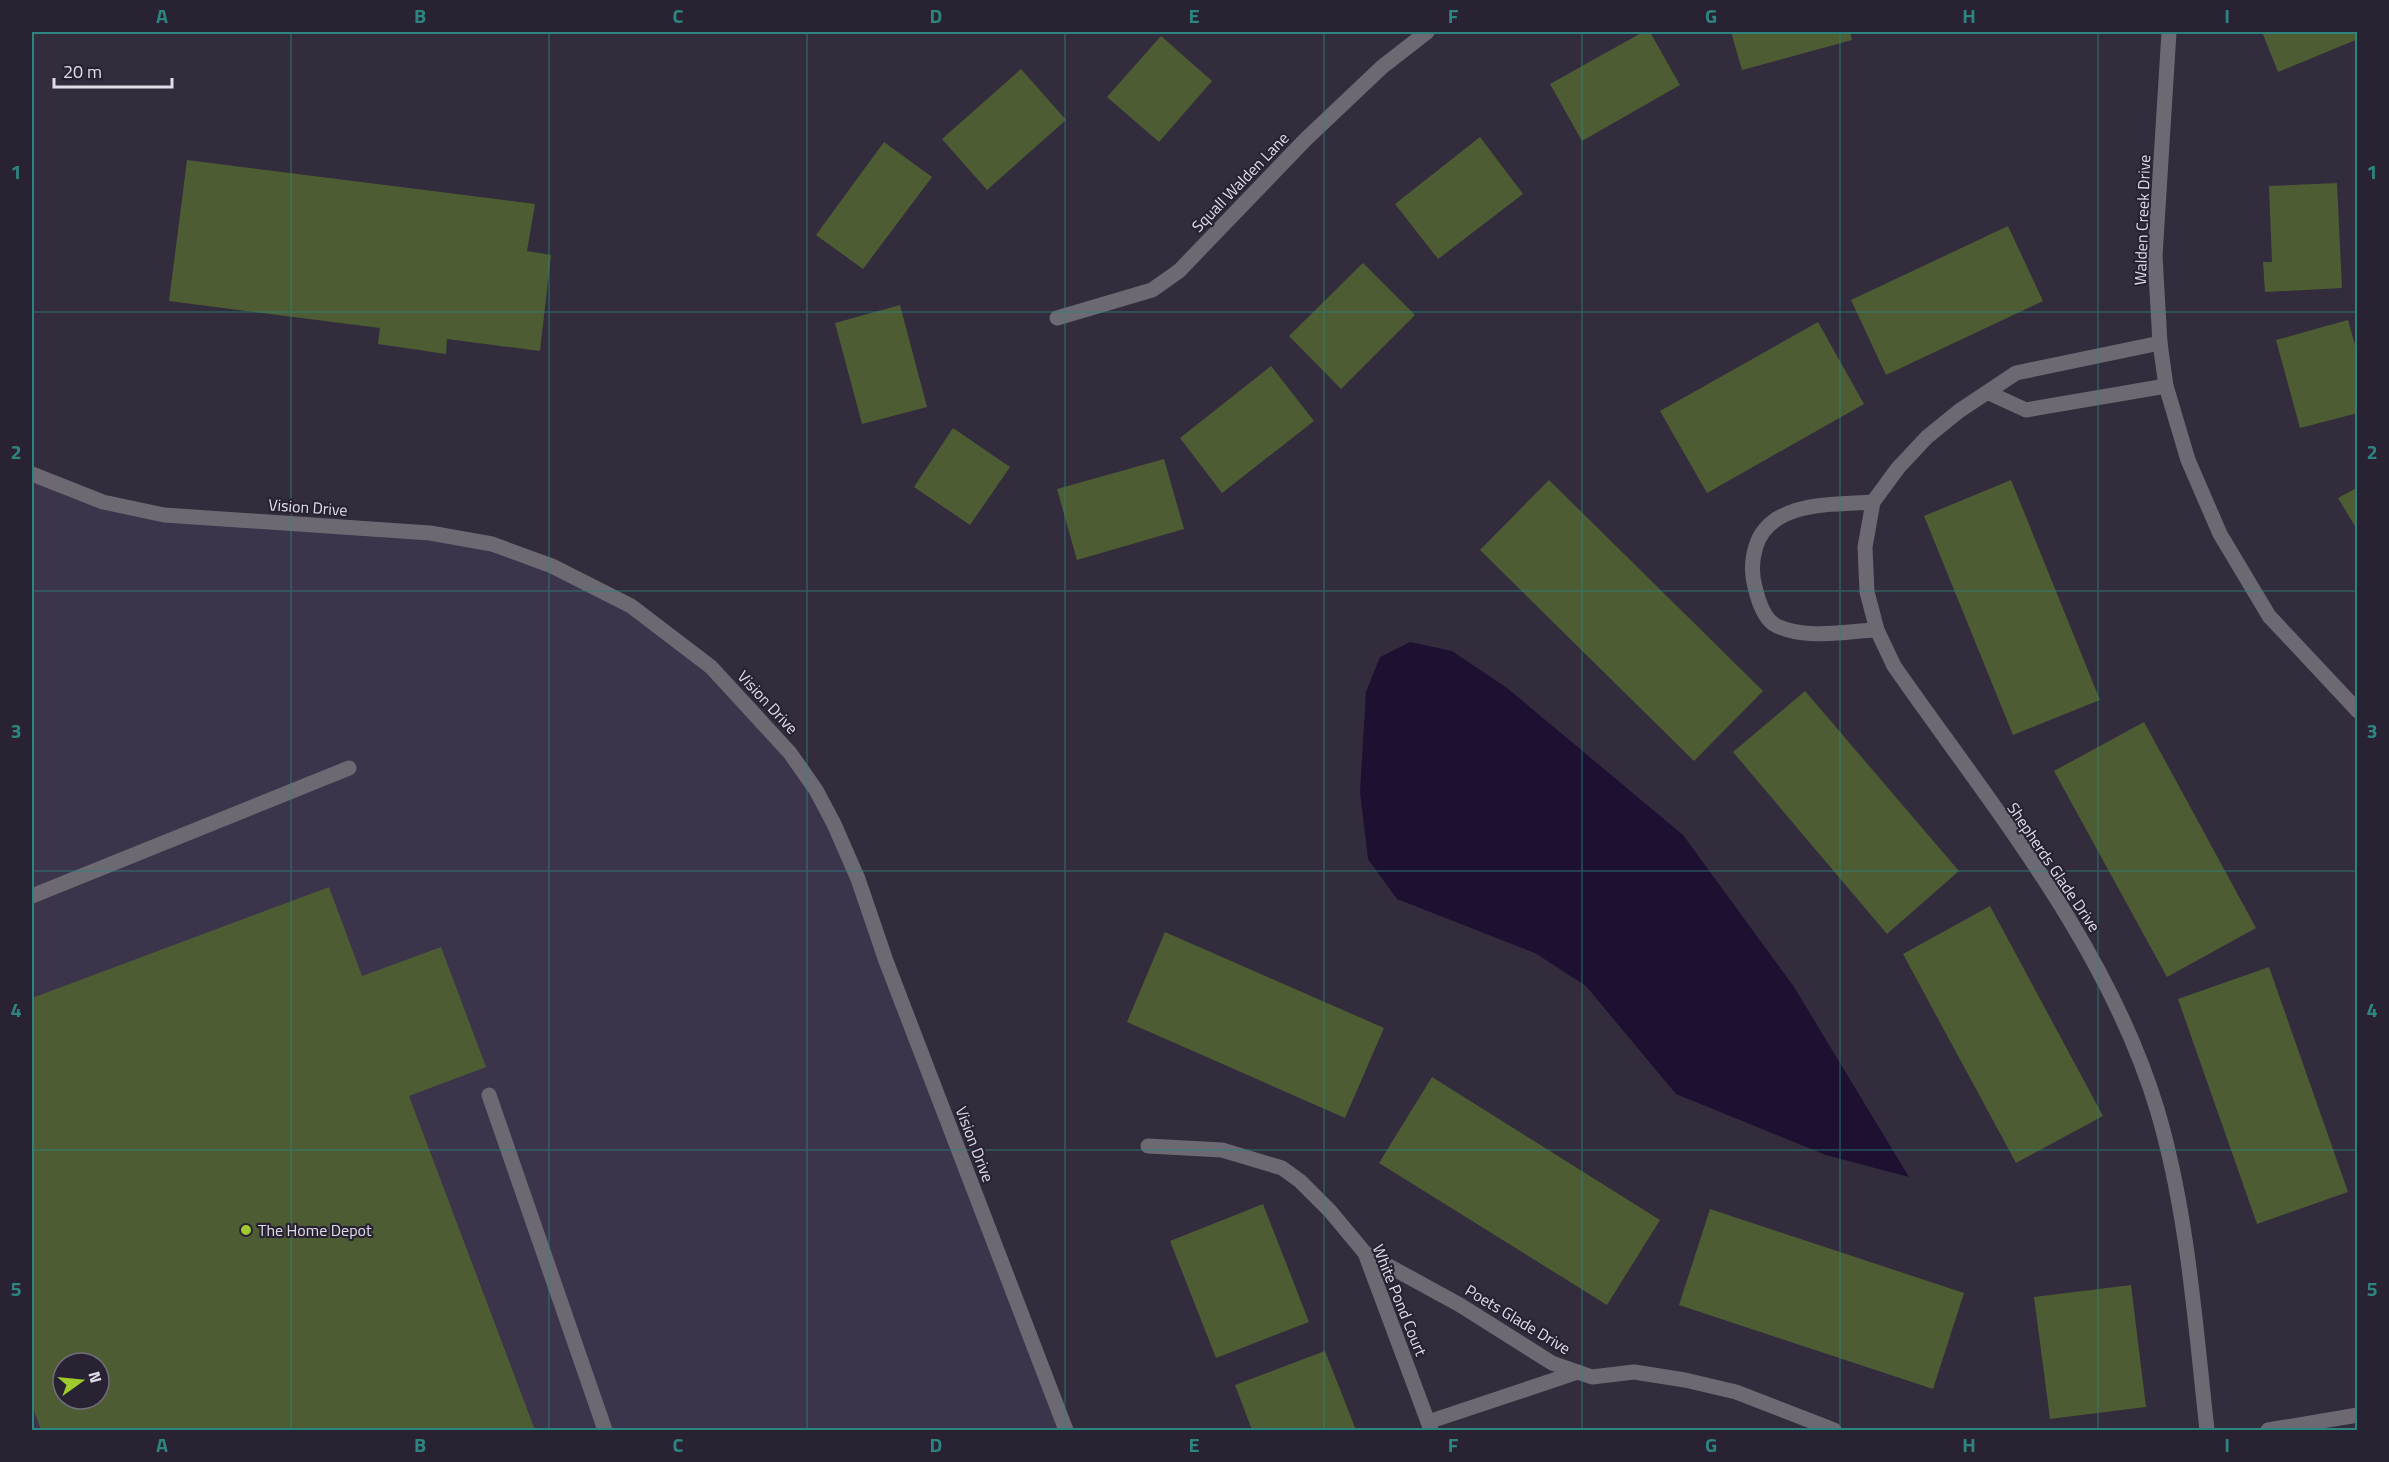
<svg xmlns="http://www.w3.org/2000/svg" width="2389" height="1462" font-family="'Titillium Web',sans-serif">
	<rect width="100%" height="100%" fill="#322c3d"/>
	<path fill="#3b344b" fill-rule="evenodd" d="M32,474L103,502L492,544L631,606L711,667L816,790L1066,1430H32ZM63,1363H99V1399H63Z"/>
	<path fill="#1d1030" d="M1410,642L1452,651L1507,688L1683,835L1794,987L1909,1177L1826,1155L1676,1094L1586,986L1535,953L1397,899L1368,859L1360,792L1366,692L1380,657Z"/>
	<g fill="#4e5c34" fill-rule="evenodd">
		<path d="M1643,32H1650L1680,85L1582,141L1550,84Z"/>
		<path d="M1731,32H1850L1852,40L1742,70Z"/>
		<path d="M2262,32H2358V39L2278,72Z"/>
		<path d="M1161,36L1212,81L1159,142L1107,97Z"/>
		<path d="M1021,69L1066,120L987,190L942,139Z"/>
		<path d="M1480,137L1523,194L1438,259L1395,204Z"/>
		<path d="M884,142L932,177L863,269L816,235Z"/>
		<path d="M187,160L535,204L527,251L551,255L540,351L447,339L446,354L378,344L380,328L169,301Z"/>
		<path d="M2337,183L2342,288L2265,292L2263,262H2272L2269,186Z"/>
		<path d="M2008,226L2043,301L1886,375L1851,300Z"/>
		<path d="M1363,263L1415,315L1341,389L1289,336Z"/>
		<path d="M900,305L927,407L862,424L835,323Z"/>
		<path d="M2348,320L2358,356V413L2300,428L2276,340Z"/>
		<path d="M1818,322L1864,404L1707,493L1660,411Z"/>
		<path d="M1271,366L1314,421L1222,493L1180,438Z"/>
		<path d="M953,428L1010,467L970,525L914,487Z"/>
		<path d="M1164,459L1184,529L1077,560L1057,489Z"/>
		<path d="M1549,480L1763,691L1694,761L1480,550Z"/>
		<path d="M2011,480L2100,700L2013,735L1924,516Z"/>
		<path d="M2358,487V531L2338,498Z"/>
		<path d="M1805,691L1959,871L1887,934L1733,752Z"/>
		<path d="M2144,722L2256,928L2167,977L2054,771Z"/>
		<path d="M329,887L362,976L441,947L486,1067L409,1096L535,1430H41L32,1405V998ZM63,1363H99V1399H63Z"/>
		<path d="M1990,906L2103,1116L2016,1163L1903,954Z"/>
		<path d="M1165,932L1384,1028L1345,1118L1127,1022Z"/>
		<path d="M2269,967L2348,1192L2257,1224L2178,999Z"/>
		<path d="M1432,1077L1660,1220L1607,1305L1379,1163Z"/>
		<path d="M1263,1204L1309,1322L1216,1358L1170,1241Z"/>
		<path d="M1710,1209L1964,1293L1933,1389L1679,1305Z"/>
		<path d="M2131,1285L2146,1407L2050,1419L2034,1297Z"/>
		<path d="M1325,1351L1356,1430H1252L1235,1385Z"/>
	</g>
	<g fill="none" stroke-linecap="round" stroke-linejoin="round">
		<g stroke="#6c6972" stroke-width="15">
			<path d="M2169,32L2155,256L2160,343L2166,386L2188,460L2220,534L2269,616L2358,711"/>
			<path d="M1057,318L1152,290L1179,271L1306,139L1382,67L1427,32"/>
			<path d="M2160,343L2016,373L1959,411L1927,437L1898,468L1873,502L1865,547L1867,592L1877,630L1894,666C1991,805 2107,944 2157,1109C2188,1213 2195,1323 2207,1430"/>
			<path d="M1989,393L2026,410L2166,386"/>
			<path d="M32,474L103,502L164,515L430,533L492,544L552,566L631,606L711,667L790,753L816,790L834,824L858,879L886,961L1066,1430"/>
			<path d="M1873,502C1834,505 1771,500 1756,546C1752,559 1751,573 1755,587C1758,600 1764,620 1777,626C1807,640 1846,631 1877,630"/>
			<path d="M32,896L349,768"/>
			<path d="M489,1095L605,1430"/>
			<path d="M1148,1146L1222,1150L1282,1168L1300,1181L1330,1211L1365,1253L1431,1430"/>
			<path d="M1365,1253L1460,1305L1552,1363L1592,1377L1634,1372L1685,1380L1736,1392L1834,1430"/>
			<path d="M1428,1422L1578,1372"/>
			<path d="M2268,1430L2358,1415"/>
		</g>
	</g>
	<path fill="none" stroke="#2e8580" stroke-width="1.5" stroke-opacity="0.55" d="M291,32V1430M549,32V1430M807,32V1430M1065,32V1430M1324,32V1430M1582,32V1430M1840,32V1430M2098,32V1430M32,312H2358M32,591H2358M32,871H2358M32,1150H2358"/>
	<circle fill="#9fca2e" stroke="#282233" stroke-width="2" cx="246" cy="1230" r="6"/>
	<g text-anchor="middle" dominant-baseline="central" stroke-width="4.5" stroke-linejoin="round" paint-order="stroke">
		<g font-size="16" fill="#e0dde8" stroke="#282233">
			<text transform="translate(1240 182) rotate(-46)">Squall Walden Lane</text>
			<text transform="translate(2142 220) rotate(-88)">Walden Creek Drive</text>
			<text transform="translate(308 507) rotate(4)">Vision Drive</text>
			<text transform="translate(768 702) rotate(47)">Vision Drive</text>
			<text transform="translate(2054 867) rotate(56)">Shepherds Glade Drive</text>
			<text transform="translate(975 1144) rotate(69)">Vision Drive</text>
			<text transform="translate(1400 1300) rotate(68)">White Pond Court</text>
			<text transform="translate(1518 1319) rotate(31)">Poets Glade Drive</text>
		</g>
		<g font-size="16" fill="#e0dde8" stroke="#282233" text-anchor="start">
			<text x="258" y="1230">The Home Depot</text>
		</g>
	</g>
	<rect width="2389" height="1462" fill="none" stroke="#282233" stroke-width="66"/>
	<g transform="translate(81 1381) rotate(75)"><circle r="28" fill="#282233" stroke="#726d7b" stroke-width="1.5"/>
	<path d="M0-4.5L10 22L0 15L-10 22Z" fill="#9fca2e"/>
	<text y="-9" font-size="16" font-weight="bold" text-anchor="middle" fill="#e0dde8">N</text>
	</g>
	<path d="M54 78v9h118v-9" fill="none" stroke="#e0dde8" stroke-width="3"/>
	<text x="63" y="78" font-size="18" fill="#e0dde8" stroke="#282233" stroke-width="4.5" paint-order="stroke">20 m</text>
	<rect x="33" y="33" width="2323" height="1396" fill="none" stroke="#2e8580" stroke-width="2"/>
	<g font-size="20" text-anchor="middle" font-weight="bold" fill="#2e8580">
		<text x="162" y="23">A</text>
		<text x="420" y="23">B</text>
		<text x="678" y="23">C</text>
		<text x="936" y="23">D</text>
		<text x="1194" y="23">E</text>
		<text x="1453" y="23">F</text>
		<text x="1711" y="23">G</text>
		<text x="1969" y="23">H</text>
		<text x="2227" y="23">I</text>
		<text x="16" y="179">1</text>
		<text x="2372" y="179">1</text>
		<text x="16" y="459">2</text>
		<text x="2372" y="459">2</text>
		<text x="16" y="738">3</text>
		<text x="2372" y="738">3</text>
		<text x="16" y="1017">4</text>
		<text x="2372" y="1017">4</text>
		<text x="16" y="1296">5</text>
		<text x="2372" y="1296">5</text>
		<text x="162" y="1452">A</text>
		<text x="420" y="1452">B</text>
		<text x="678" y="1452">C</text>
		<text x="936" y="1452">D</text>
		<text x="1194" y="1452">E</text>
		<text x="1453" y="1452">F</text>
		<text x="1711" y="1452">G</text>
		<text x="1969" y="1452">H</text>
		<text x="2227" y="1452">I</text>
	</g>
</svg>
